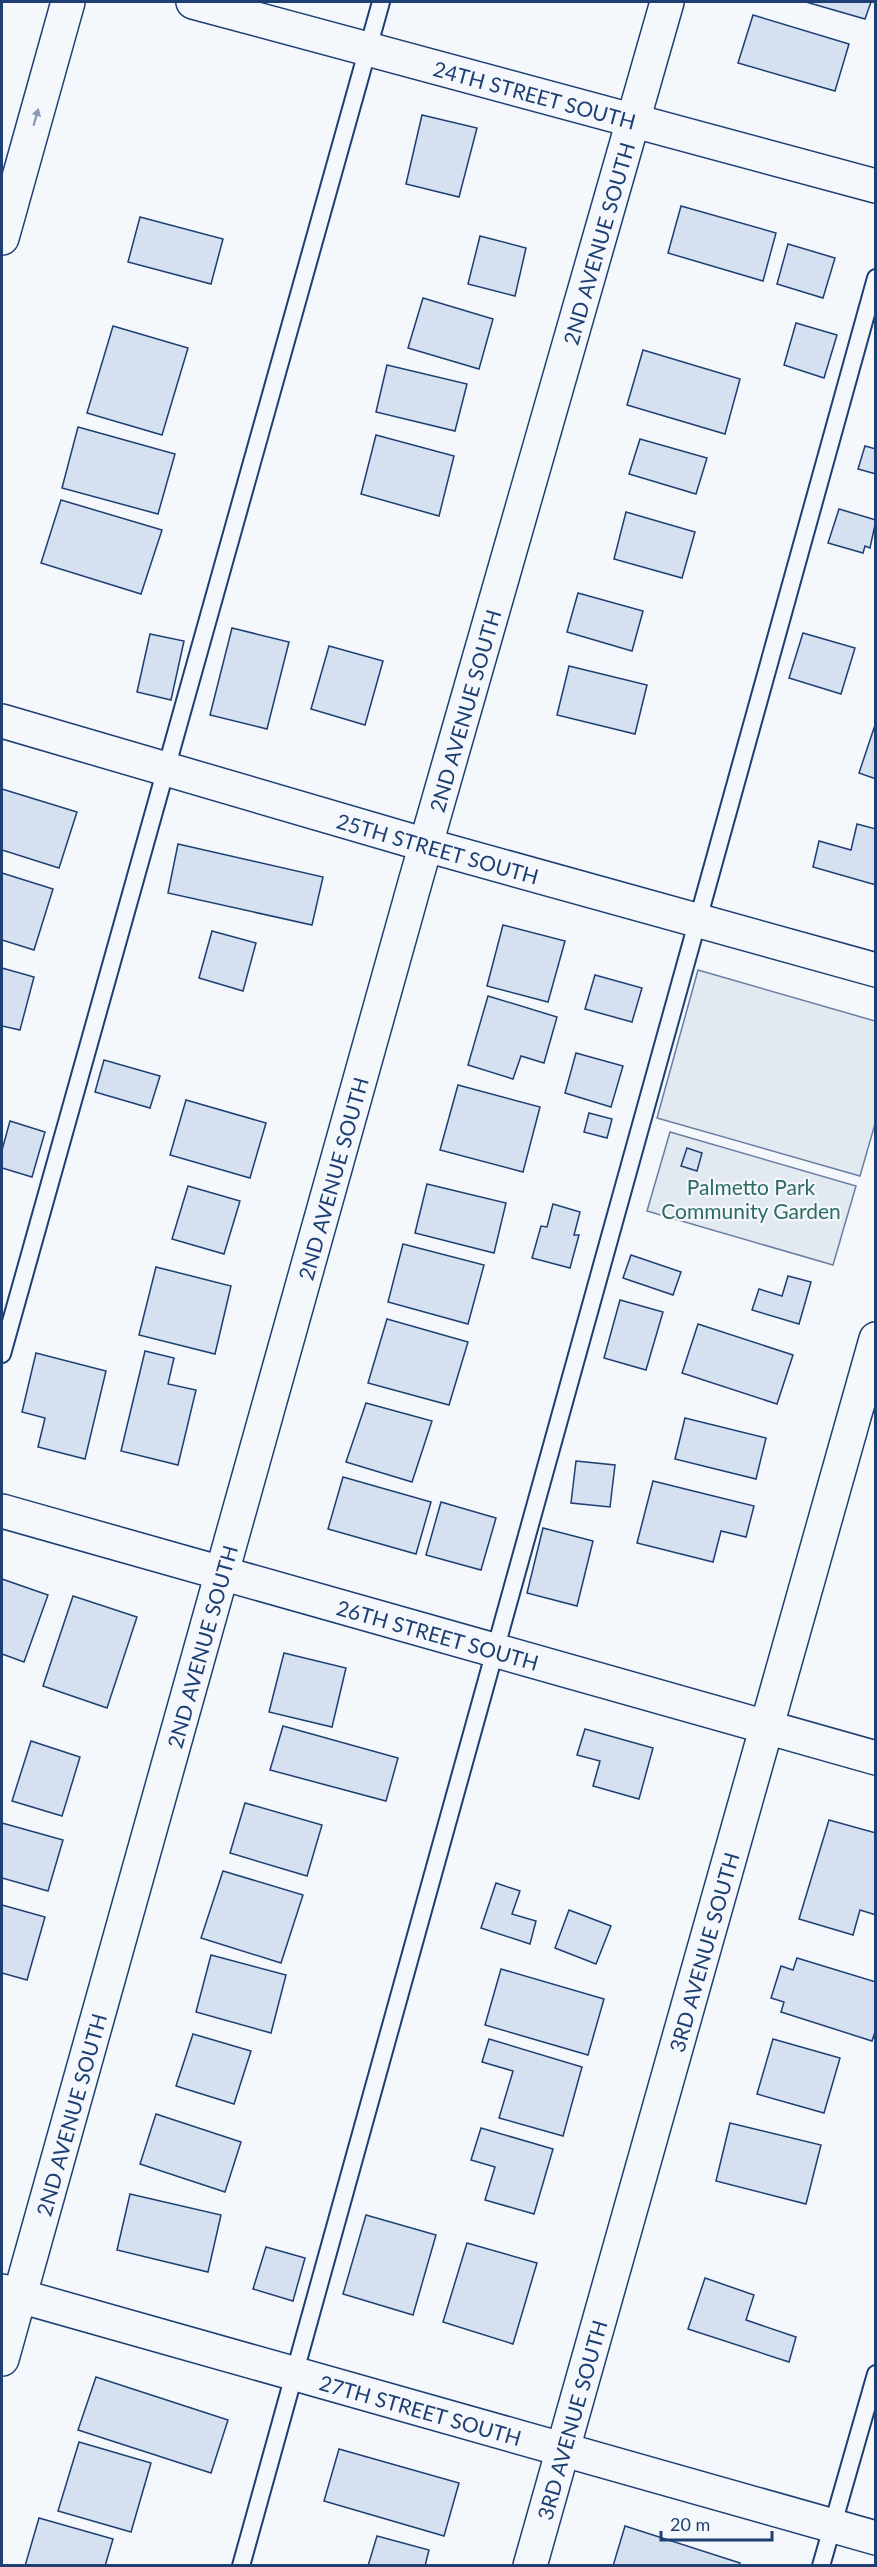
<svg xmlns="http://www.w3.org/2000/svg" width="877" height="2567" font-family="Lato,sans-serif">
	<rect width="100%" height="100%" fill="#f4f7fb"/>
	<g fill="#e3e9f0" stroke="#687fa3" stroke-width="1.5">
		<path d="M698,970L875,1021V1124L860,1176L657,1118Z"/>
		<path d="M670,1132L856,1186L833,1265L647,1211Z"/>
	</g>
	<g fill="#d5e0f0" stroke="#1d3f73" stroke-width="1.5">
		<path d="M806,2H871L865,19Z"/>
		<path d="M753,15L849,44L835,91L738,63Z"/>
		<path d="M422,115L477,128L459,197L406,184Z"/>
		<path d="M681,206L776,233L763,281L668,253Z"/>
		<path d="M140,217L223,239L211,284L128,262Z"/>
		<path d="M480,236L526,248L515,296L468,284Z"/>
		<path d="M788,244L835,258L823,298L777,284Z"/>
		<path d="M423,298L493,319L479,369L408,348Z"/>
		<path d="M796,323L837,335L824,378L784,365Z"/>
		<path d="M113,326L188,348L162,435L87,413Z"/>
		<path d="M643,350L740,379L725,434L627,405Z"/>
		<path d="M387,365L467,384L455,431L376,412Z"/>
		<path d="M78,427L175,454L158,514L62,488Z"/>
		<path d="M376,435L454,456L439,516L361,494Z"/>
		<path d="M640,439L707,458L696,494L629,474Z"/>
		<path d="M865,446L876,449V474L858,469Z"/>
		<path d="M61,500L162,530L141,594L41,563Z"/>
		<path d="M839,509L876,520L870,548L865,546L863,553L828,543Z"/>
		<path d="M626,512L695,532L682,578L614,559Z"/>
		<path d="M578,593L643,611L632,651L567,632Z"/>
		<path d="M232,628L289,642L267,729L210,715Z"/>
		<path d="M803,633L855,648L841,694L789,678Z"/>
		<path d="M150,634L184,641L171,700L137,692Z"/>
		<path d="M329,646L383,661L365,725L311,709Z"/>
		<path d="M569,666L647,685L635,734L557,715Z"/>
		<path d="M875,725H876V779L859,773Z"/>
		<path d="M2,789L77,812L59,868L2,850Z"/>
		<path d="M857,824L876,829V885L813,867L819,841L851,850Z"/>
		<path d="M178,844L323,877L312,925L168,893Z"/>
		<path d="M2,873L53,889L34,950L2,940Z"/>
		<path d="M503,925L565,941L548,1002L487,986Z"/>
		<path d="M212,931L256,943L243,991L199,978Z"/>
		<path d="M2,968L34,977L20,1030L2,1026Z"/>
		<path d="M595,975L642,988L632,1022L585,1009Z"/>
		<path d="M488,996L557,1017L544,1063L521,1056L513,1079L468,1065Z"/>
		<path d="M576,1053L623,1066L611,1107L565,1093Z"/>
		<path d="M104,1060L160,1076L150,1108L95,1092Z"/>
		<path d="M458,1085L540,1107L523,1172L440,1150Z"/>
		<path d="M186,1100L266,1123L250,1178L170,1155Z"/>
		<path d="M589,1113L612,1119L607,1138L584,1132Z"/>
		<path d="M10,1121L45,1132L32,1177L2,1168V1150Z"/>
		<path d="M687,1148L702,1153L697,1171L681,1166Z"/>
		<path d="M427,1184L506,1203L494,1253L415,1233Z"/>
		<path d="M188,1186L240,1201L224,1254L172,1239Z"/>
		<path d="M553,1204L580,1212L574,1235H579L570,1268L532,1258L541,1226L547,1227Z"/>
		<path d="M403,1244L484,1265L468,1324L388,1302Z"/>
		<path d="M631,1255L681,1272L673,1295L623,1278Z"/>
		<path d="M156,1267L231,1286L215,1354L139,1335Z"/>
		<path d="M788,1276L811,1282L799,1324L752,1310L759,1289L782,1296Z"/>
		<path d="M620,1300L663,1312L646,1370L604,1358Z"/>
		<path d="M387,1319L468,1342L449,1405L368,1383Z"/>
		<path d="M698,1324L793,1355L777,1404L682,1373Z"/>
		<path d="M145,1351L174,1358L168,1384L196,1390L178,1465L121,1451Z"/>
		<path d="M36,1353L106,1371L85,1459L38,1447L45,1418L22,1412Z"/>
		<path d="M366,1403L432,1421L412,1482L346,1462Z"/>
		<path d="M685,1418L766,1438L756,1479L675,1459Z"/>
		<path d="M576,1461L615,1465L610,1507L571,1503Z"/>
		<path d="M343,1477L431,1502L416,1554L328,1529Z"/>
		<path d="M653,1481L754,1506L746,1537L721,1531L713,1562L637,1543Z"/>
		<path d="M441,1502L496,1518L481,1570L426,1555Z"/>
		<path d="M543,1528L593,1541L577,1606L527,1593Z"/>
		<path d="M2,1579L48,1595L24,1662L2,1654Z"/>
		<path d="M73,1596L137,1617L107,1708L43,1686Z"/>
		<path d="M284,1653L346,1668L332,1727L269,1712Z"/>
		<path d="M283,1726L398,1758L386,1801L270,1770Z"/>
		<path d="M585,1729L653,1748L639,1799L593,1786L600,1761L577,1755Z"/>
		<path d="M31,1741L80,1757L62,1816L12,1801Z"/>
		<path d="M245,1803L322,1825L307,1876L230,1853Z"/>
		<path d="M829,1820L876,1833V1915L860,1910L853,1935L799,1919Z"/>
		<path d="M2,1823L63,1840L48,1891L2,1878Z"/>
		<path d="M223,1871L303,1895L281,1963L201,1938Z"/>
		<path d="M496,1883L520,1891L512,1914L536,1921L530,1944L481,1928Z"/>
		<path d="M2,1905L45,1917L27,1980L2,1973Z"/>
		<path d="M569,1910L611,1926L596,1964L555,1948Z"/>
		<path d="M211,1955L286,1975L271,2033L196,2012Z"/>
		<path d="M797,1958L876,1982V2029L872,2041L781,2012L784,2002L771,1998L781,1966L793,1970Z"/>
		<path d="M501,1969L604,1999L588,2055L485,2025Z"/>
		<path d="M193,2034L251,2051L234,2104L176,2086Z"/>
		<path d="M489,2039L582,2067L563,2136L499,2118L513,2071L482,2062Z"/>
		<path d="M773,2039L840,2058L824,2113L757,2094Z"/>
		<path d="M156,2114L241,2142L225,2192L140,2164Z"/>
		<path d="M730,2123L821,2145L806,2204L716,2181Z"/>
		<path d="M481,2128L553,2149L534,2214L485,2200L495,2167L471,2160Z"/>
		<path d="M130,2194L221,2215L208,2272L117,2250Z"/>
		<path d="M366,2215L436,2235L413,2315L343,2294Z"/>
		<path d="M467,2243L537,2263L513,2344L443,2322Z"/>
		<path d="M266,2247L305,2258L293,2301L253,2289Z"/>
		<path d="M705,2278L754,2295L746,2320L796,2337L789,2362L688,2329Z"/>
		<path d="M96,2377L228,2420L211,2473L78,2430Z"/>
		<path d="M79,2442L151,2463L131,2532L58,2511Z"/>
		<path d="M339,2449L459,2483L444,2536L324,2501Z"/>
		<path d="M39,2518L113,2539L105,2566H25Z"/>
		<path d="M625,2526L740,2563L739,2566H613Z"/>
		<path d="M377,2536L429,2550L425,2566H368Z"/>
	</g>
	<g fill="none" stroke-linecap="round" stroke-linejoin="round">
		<g stroke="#1d3f73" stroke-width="20">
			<g id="lane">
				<path d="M2,1354L381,2"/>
				<path d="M241,2566L876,278"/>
				<path d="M821,2566L876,2374"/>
			</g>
		</g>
		<g stroke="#1d3f73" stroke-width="36">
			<g id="street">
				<path id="s1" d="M193,2L876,186"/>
				<path id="s2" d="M2,721L426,845L876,970"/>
				<path id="s3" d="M2,1511L876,1758"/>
				<path id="s4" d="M2,2291L876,2538"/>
				<path id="s5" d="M2,2359L416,879L667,2"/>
				<path id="s6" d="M530,2566L876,1339"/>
			</g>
		</g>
		<g stroke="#1d3f73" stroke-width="36">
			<path id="primary" d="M2,238L68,2"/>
		</g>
		<use href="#lane" stroke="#f4f7fb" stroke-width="16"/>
		<use href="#street" stroke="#f4f7fb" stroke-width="33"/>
		<use href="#primary" stroke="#f4f7fb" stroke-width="33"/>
	</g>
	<defs><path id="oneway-solid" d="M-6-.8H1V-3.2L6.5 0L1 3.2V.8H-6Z" transform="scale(1.5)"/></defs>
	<use fill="#889bb7" href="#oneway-solid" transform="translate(36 117) rotate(-74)"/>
	<g text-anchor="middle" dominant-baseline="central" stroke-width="4.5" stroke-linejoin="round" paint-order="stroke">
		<g font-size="21" fill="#1d3f73" stroke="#f4f7fb">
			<text stroke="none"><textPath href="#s1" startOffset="354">24TH STREET SOUTH</textPath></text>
			<text stroke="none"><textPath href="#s5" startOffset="2198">2ND AVENUE SOUTH</textPath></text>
			<text stroke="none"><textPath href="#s5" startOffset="1712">2ND AVENUE SOUTH</textPath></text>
			<text stroke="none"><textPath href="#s2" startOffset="454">25TH STREET SOUTH</textPath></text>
			<text stroke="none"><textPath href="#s5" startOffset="1226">2ND AVENUE SOUTH</textPath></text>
			<text stroke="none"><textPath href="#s3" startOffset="453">26TH STREET SOUTH</textPath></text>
			<text stroke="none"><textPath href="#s5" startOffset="740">2ND AVENUE SOUTH</textPath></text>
			<text stroke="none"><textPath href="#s6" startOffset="638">3RD AVENUE SOUTH</textPath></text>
			<text stroke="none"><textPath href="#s5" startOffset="254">2ND AVENUE SOUTH</textPath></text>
			<text stroke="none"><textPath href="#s4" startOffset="435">27TH STREET SOUTH</textPath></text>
			<text stroke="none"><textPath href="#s6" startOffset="152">3RD AVENUE SOUTH</textPath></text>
		</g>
		<g font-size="21" fill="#2c6c60" stroke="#f4f7fb">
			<text x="751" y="1186">Palmetto Park<tspan x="751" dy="24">Community Garden</tspan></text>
		</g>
	</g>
	<rect width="877" height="2567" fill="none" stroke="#1d3f73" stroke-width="6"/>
	<path d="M661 2531v9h111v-9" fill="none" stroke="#1d3f73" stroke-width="3"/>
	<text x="670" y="2531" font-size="18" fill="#1d3f73" stroke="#f4f7fb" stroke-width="4.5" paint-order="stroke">20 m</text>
</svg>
